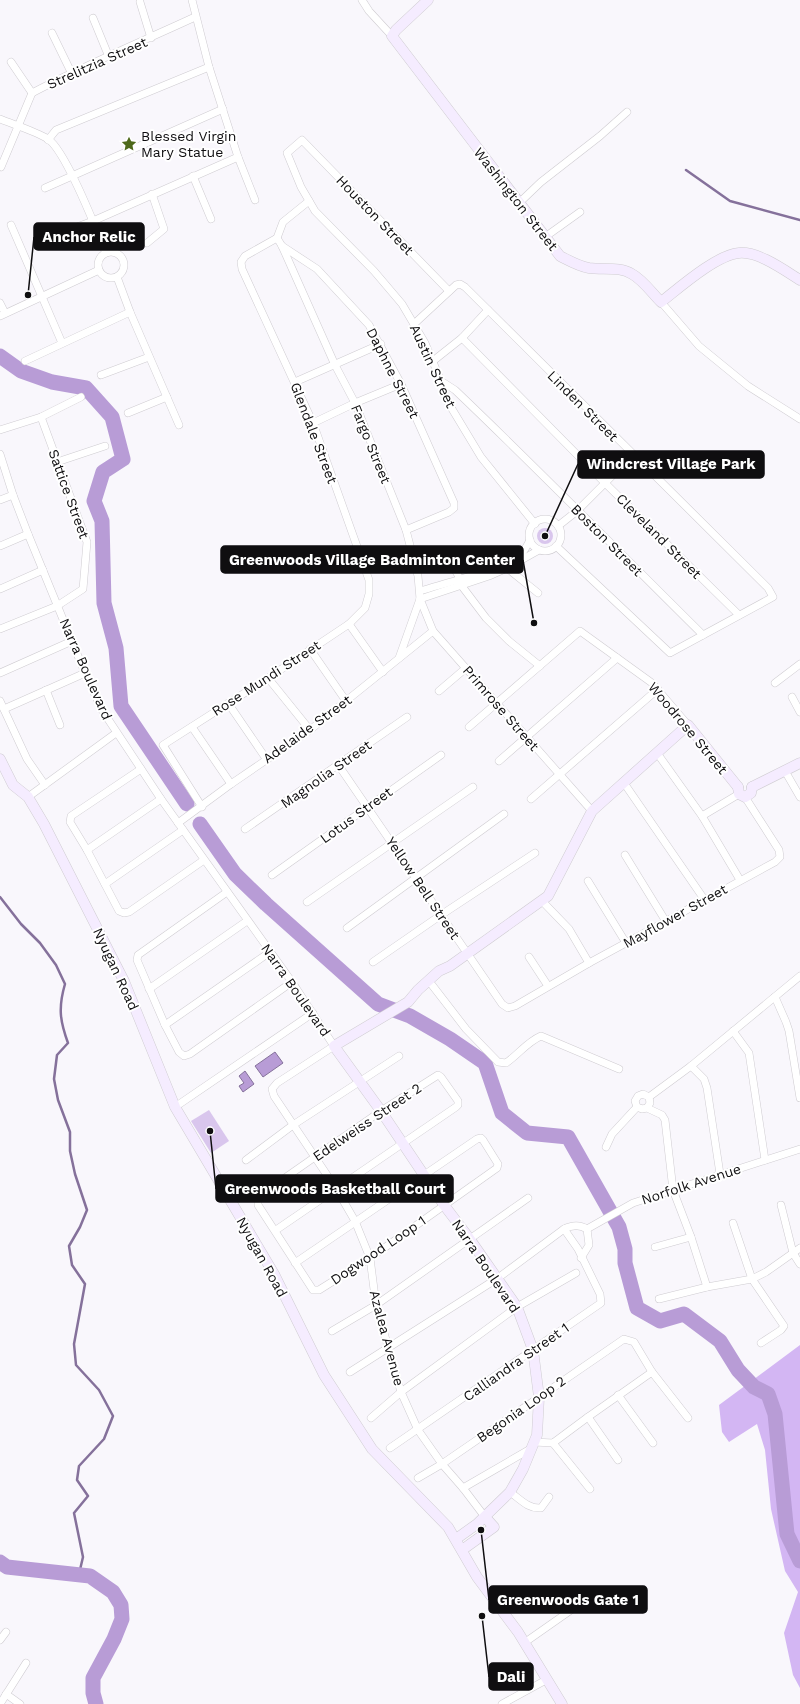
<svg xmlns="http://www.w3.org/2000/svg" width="800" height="1704" font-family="'Work Sans',sans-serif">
	<rect width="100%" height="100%" fill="#f9f7fc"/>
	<g fill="#d9c6ed">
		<circle cx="545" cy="536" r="8"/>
		<path d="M209,1110L229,1141L211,1153L191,1121Z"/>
	</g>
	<path fill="#d3b6f3" d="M800,1345V1688L793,1675L784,1633L798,1592L785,1571L771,1509L765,1450L757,1424L729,1442L722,1432L719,1405Z"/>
	<g fill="#b89cd6" stroke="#85719b">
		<path d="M275,1052L283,1063L263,1077L255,1066Z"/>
		<path d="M245,1071L254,1084L243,1092L239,1086L244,1083L239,1076Z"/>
	</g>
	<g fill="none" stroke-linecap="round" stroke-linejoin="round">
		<g stroke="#85719b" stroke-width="2.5">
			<path d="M686,170L730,201L800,220"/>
			<path d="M0,897L21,924L40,943L56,965L65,984C58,1008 60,1021 68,1043L57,1055L54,1079L58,1100L70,1132V1151L75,1174L87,1210L80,1227L69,1246L72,1265L85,1284L74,1344L76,1365L99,1390L113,1416L104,1439L79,1466L77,1480L88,1496L74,1513L83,1557L79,1574"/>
		</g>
		<g stroke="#b89cd6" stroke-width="15">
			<path d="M0,356L21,371L52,382L86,388L112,417L123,459L103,472L94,501L102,521L104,603L116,648L121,706L187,804"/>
			<path d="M200,824L235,874L266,904L378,1004L410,1016L450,1039L485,1063L502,1113L527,1133L568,1137L619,1227L625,1249V1263L637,1308L660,1321L684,1314L720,1341L738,1370L754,1387L768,1394L775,1414L787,1534L800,1561"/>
			<path d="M0,1562L7,1567L90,1576L113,1592L121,1605L122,1619L114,1639L93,1678V1693L96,1704"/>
		</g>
		<g stroke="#cfccd1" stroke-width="8">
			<g id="street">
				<path d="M192,0L209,67L238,157L255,200"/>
				<path d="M362,0L369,11L392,36"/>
				<path d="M140,2L151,38"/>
				<path d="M93,18L109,57"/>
				<path d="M52,33L71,72"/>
				<path d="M11,62L32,93"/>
				<path d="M0,119C15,125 35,131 48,139C66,151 97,231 106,253"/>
				<path d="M48,140L56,130L209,67"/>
				<path d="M1,167L32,93C85,65 141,42 195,17"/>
				<path d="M193,176L211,219"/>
				<path d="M45,188L223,109"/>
				<path d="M519,203L541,182L600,136L627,112"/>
				<path d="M11,225L62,343"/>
				<path d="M58,234L93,221L238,157"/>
				<path d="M545,237L580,212"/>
				<path d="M277,238L282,246L335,365L355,403L406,530L418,576L420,599L399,658"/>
				<path d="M147,243L164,229L152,194"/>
				<path d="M282,246L317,269L369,325L401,384L454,503V508L449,512L406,530"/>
				<circle cx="111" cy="265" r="13"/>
				<path d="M117,277L130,312L179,425"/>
				<path d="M449,291L302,140L287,153L301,187L315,211L374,271L402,304L425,343L441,381L446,399L481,457L535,524"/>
				<path d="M661,302L699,346L748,386L800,419"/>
				<path d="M0,303L5,313"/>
				<path d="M0,316L99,270"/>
				<path d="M414,324L456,285L460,284L465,287L768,588L773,597L670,653L556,546"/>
				<path d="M462,338L605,483L739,615"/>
				<path d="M25,361L130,312"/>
				<path d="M433,361L462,338L488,310"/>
				<path d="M101,375L149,357"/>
				<path d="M441,381L455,390C539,470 620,553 703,635"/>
				<path d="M295,382L381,344"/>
				<path d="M128,413L167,397"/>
				<path d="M313,423L355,403L401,384"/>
				<path d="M0,430L41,417L81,397"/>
				<path d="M0,454L13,495L28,534L85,673L102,710L161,799L292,982L334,1046L277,1083L272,1089L274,1096L337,1190L355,1221L370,1258L376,1305L401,1392L418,1430L442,1464L463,1488L485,1517"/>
				<path d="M57,462L105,446"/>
				<path d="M0,500L13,495"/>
				<circle cx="545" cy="535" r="16"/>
				<path d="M558,526L577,511L633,455"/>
				<path d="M0,546L28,534"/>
				<path d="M507,568L538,593"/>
				<path d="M416,570L443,561L450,562L458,575L461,585L486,618L509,641L540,666"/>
				<path d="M0,589L43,570"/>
				<path d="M420,591C449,582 497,571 522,553C525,550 528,544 530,540"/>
				<path d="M420,599L433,631L592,811"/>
				<path d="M420,599L489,576L507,568L539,550"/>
				<path d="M349,624L383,672"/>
				<path d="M0,629L57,606L83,589L87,542L41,417"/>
				<path d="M310,649L346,701"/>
				<path d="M0,673L72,641"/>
				<path d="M268,678L310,730"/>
				<path d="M775,683L800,664"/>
				<path d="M46,690L60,725"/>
				<path d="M439,691L466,668"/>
				<path d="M792,697L800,712"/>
				<path d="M0,701L27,759L45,785"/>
				<path d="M228,703L267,760"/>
				<path d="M4,709L85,673"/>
				<path d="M192,727L231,784"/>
				<path d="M469,727L580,631L652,683L688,725"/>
				<path d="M657,753L702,816L740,880"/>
				<path d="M499,761L617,658"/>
				<path d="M339,766L502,1004L508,1008L515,1006L589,963L775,862L780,857L779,850L745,797"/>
				<path d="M141,769L71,816L70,822L87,850L119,911L124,913L129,912L204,860"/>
				<path d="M785,771L800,797"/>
				<path d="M624,783L704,899"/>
				<path d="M28,797L116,733"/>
				<path d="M531,799L658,689"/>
				<path d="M202,807L163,745L268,678L349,624L365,608L369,594V580L313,423L242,269L241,262L245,256L277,238L283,222L309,201"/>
				<path d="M702,816L739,794"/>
				<path d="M178,823L231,784L310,730L433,631"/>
				<path d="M245,829L407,717"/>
				<path d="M87,850L161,799"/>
				<path d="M625,855L665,920"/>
				<path d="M272,875L441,755"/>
				<path d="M588,881L626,943"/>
				<path d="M105,884L183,830"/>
				<path d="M227,892L138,955L137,960L165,1025L179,1052L184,1056L190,1054L292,982"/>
				<path d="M542,901L569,929L589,963"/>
				<path d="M307,902L473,787"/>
				<path d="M347,928L504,814"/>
				<path d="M529,957L548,986"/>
				<path d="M373,962L441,915L535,853"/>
				<path d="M432,985L466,1029L498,1062L506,1063C519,1054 527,1042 541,1036L619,1069"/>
				<path d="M149,989L247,921"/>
				<path d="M775,997L786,1022L789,1031L800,1098"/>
				<path d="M165,1025L270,952"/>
				<path d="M733,1031L749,1053L765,1160"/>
				<path d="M691,1066L704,1079L707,1088L720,1174"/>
				<path d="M649,1097L691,1066L800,976"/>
				<path d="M175,1107L313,1013"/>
				<path d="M647,1108L650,1103L649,1097L643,1094L638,1096L635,1101L637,1107L642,1109L647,1108L662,1115L665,1120L673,1190L691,1237L707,1287"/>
				<path d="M606,1147L612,1134L637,1107"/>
				<path d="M246,1160L293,1125L399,1056"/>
				<path d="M781,1205L793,1253L800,1264"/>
				<path d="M733,1223L752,1279L784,1326L781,1330L761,1343"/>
				<path d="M587,1229L633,1203L800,1149"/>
				<path d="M276,1230L456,1107L458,1105V1101L441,1077L438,1075L381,1111L266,1191L258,1199V1205L313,1290H319L370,1258L497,1168L498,1164L483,1140L481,1138L477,1139L295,1263"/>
				<path d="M655,1247L691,1237"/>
				<path d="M659,1299L707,1287L752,1279L766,1272L800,1248"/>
				<path d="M332,1331L376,1305L528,1198"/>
				<path d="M350,1372L498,1278L564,1229C572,1225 579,1224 587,1229L589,1245L581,1258"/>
				<path d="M618,1395L653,1443"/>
				<path d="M588,1417L618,1460"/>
				<path d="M371,1418L401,1392L517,1307L576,1273"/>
				<path d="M534,1442L553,1443L588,1417L652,1372"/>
				<path d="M553,1443L590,1489"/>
				<path d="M390,1448L601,1303L600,1294L578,1249L564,1229"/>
				<path d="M418,1478L442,1464L624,1339L634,1342L652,1372L688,1418"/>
				<path d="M463,1488L532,1448"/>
				<path d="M510,1492C520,1499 528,1509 541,1508L549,1497"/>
				<path d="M0,1640L6,1632"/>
				<path d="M524,1643L574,1608"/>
				<path d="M6,1694L20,1704"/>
				<path d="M0,1704L26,1663"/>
				<path d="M502,1704L546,1680"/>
			</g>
		</g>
		<g stroke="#cfccd1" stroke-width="11">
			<g id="secondary">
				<path d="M428,0L396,30L392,36L560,256C570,261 578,266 589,268C603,270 620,266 632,274C643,280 652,293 661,302C679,288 716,255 739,253C758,251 784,270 800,280"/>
				<path d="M0,759L13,785L28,797L44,824L124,981L175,1107L274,1274L324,1375L372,1449L448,1527L477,1577L518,1632L562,1704"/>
				<path d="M738,787L739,794L745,797L751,793L752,787"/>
				<path d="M752,787L800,763"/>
				<path d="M456,1539L477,1524L510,1492L523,1469L537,1435L539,1397L533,1350L517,1307L469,1238L444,1205L381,1111L334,1046L408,1002L418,990L439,971L450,966L548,896L592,811L688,725L738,787"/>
				<path d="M462,1550L494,1527L485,1517"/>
			</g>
		</g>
		<use href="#street" stroke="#fff" stroke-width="7"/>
		<use href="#secondary" stroke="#f5ecff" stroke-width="10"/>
	</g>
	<defs>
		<g id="sight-bare" transform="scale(1.2)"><path d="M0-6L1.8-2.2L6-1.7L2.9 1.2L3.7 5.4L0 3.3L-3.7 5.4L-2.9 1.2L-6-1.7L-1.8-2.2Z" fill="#4e691a" stroke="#fff" stroke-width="2.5" paint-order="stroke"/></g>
	</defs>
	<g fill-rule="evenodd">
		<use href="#sight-bare" x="129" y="144"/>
	</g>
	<g text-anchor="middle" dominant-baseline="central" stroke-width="4" stroke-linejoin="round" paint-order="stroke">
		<g font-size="14" fill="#0f0e10" stroke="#fff">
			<text transform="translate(97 63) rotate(-24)">Strelitzia Street</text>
			<text transform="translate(516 199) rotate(52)">Washington Street</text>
			<text transform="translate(375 215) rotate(46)">Houston Street</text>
			<text transform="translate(433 366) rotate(65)">Austin Street</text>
			<text transform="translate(393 373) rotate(63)">Daphne Street</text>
			<text transform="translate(583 406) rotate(45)">Linden Street</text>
			<text transform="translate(314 433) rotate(69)">Glendale Street</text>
			<text transform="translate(371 444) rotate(68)">Fargo Street</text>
			<text transform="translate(69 494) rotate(70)">Sattice Street</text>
			<text transform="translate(659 536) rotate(45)">Cleveland Street</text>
			<text transform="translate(607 540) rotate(45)">Boston Street</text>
			<text transform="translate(86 669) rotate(66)">Narra Boulevard</text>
			<text transform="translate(266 678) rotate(-33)">Rose Mundi Street</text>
			<text transform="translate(501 708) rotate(49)">Primrose Street</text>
			<text transform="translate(688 728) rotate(50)">Woodrose Street</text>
			<text transform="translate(307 729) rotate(-36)">Adelaide Street</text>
			<text transform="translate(326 774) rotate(-35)">Magnolia Street</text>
			<text transform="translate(356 815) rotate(-36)">Lotus Street</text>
			<text transform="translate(423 888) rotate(56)">Yellow Bell Street</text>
			<text transform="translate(675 916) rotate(-29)">Mayflower Street</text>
			<text transform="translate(116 969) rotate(65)">Nyugan Road</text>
			<text transform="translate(296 990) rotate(55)">Narra Boulevard</text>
			<text transform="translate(367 1122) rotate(-34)">Edelweiss Street 2</text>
			<text transform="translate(691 1184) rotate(-18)">Norfolk Avenue</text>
			<text transform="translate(378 1250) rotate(-34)">Dogwood Loop 1</text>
			<text transform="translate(262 1257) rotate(61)">Nyugan Road</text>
			<text transform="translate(486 1266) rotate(56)">Narra Boulevard</text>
			<text transform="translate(387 1338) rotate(75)">Azalea Avenue</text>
			<text transform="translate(516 1362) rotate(-35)">Calliandra Street 1</text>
			<text transform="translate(521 1409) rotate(-35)">Begonia Loop 2</text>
		</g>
		<g font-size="14" fill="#0f0e10" stroke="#fff" text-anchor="start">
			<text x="141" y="136">Blessed Virgin<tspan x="141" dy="16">Mary Statue</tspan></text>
		</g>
	</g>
	<path fill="none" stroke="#0f0e10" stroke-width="1.5" d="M28 295L34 237M545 536L578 464M534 623L523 560M210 1131L216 1189M481 1530L489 1600M482 1616L489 1677"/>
	<g fill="#0f0e10" stroke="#fff" stroke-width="1.5">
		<circle cx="28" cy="295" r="4"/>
		<circle cx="545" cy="536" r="4"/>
		<circle cx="534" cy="623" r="4"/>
		<circle cx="210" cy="1131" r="4"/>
		<circle cx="481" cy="1530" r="4"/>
		<circle cx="482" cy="1616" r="4"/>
	</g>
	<g fill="#0f0e10" stroke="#0f0e10" stroke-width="1.5">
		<rect x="34" y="223" width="110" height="27" rx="4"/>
		<rect x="578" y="451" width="186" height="27" rx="4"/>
		<rect x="221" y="546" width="302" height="27" rx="4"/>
		<rect x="216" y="1175" width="237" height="27" rx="4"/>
		<rect x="489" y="1586" width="158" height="27" rx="4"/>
		<rect x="489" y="1663" width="44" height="27" rx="4"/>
	</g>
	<g font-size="15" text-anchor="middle" font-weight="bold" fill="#fff">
		<text x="89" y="242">Anchor Relic</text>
		<text x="671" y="469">Windcrest Village Park</text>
		<text x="372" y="565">Greenwoods Village Badminton Center</text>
		<text x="335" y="1194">Greenwoods Basketball Court</text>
		<text x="568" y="1605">Greenwoods Gate 1</text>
		<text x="511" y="1682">Dali</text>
	</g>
</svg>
